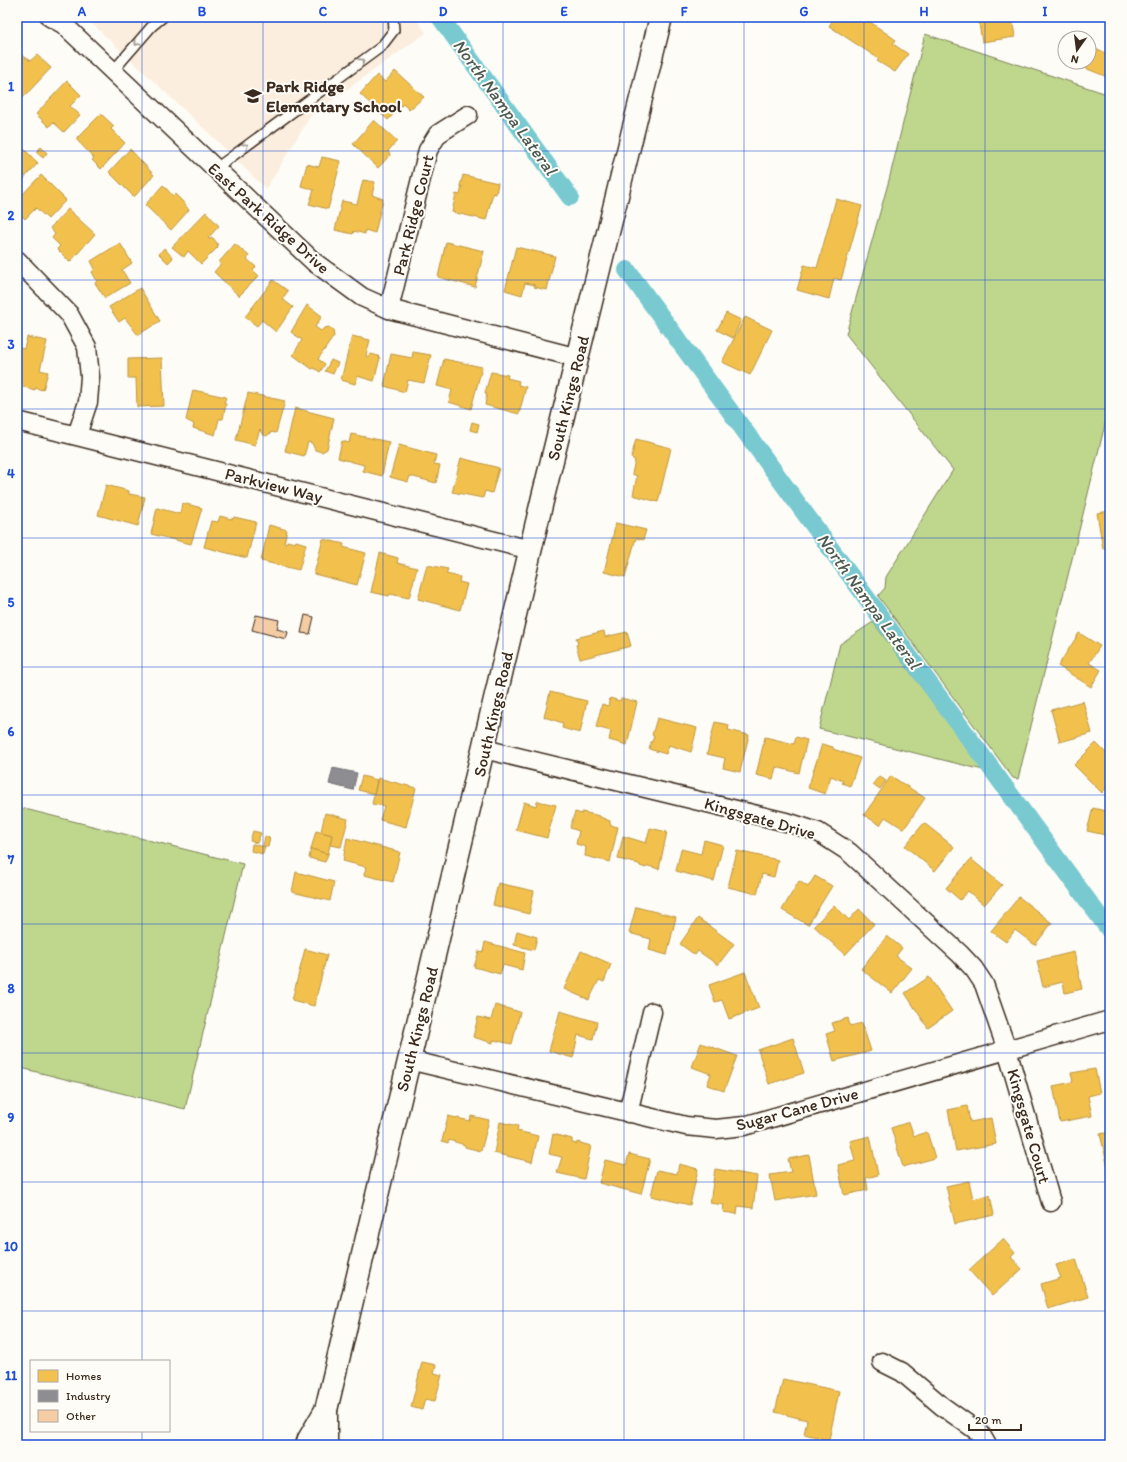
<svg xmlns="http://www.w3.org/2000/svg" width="1127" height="1462" font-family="Itim,sans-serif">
	<rect width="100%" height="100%" fill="#fdfcf7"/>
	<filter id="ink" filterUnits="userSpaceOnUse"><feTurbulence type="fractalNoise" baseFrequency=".025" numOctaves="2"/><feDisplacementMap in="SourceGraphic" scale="8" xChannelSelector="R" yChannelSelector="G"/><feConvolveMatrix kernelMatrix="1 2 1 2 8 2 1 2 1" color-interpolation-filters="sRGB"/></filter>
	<g filter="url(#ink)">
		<path fill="#fbeede" d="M85,17H415L426,33L311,115L266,189L213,137Z"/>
		<g fill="#bfd78d" stroke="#7d8056">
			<path d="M925,34L1110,95V404L1018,779L1013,778L878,596L885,588L886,577L953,470L846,334L889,180Z"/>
			<path d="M873,622L983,770L819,729L840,644Z"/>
			<path d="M17,807L243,864L185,1109L17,1067Z"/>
		</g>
		<g fill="#f2c14e" stroke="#bb9440">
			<path d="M835,17H863L896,40L893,44L908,54L895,72L877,61L879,59L829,26Z"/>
			<path d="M978,17H1012L1015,37L982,42Z"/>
			<path d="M1110,44V78L1080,66L1082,62H1089V47L1106,53Z"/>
			<path d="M20,53L30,61L37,55L51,68L19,102L17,100V56Z"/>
			<path d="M395,71L424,97L409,110L403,104L388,120L360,94L377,75L385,82Z"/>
			<path d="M67,81L81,95L70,106L80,115L64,132L53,122L49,127L36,114Z"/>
			<path d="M101,114L114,126L111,129L125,143L101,169L92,160L94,158L76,139Z"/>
			<path d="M374,120L397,141L388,151L390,155L378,168L353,144Z"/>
			<path d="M41,147L47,153L43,158L36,152Z"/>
			<path d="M24,149L38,163L17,186V156Z"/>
			<path d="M130,149L154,175L134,197L109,172Z"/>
			<path d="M322,157L341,161L328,209L309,204L314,190L301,186L307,164L319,167Z"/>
			<path d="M41,175L66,200L48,219L36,208L25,219L17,211V200Z"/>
			<path d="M463,175L498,183L496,194L493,193L486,220L452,212L456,194L460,195L462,186H460Z"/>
			<path d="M363,180L375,182L372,195L383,199L375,233L365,230V234L354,231L353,234L335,230L342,201L357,204Z"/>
			<path d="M163,185L173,196L175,194L185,204V205L189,210L171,230L145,205Z"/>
			<path d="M836,199L862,206L841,280L834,278L829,299L797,290L804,265L817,268Z"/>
			<path d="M68,209L95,234L70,262L57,249L60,246L52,238L55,234L50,228Z"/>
			<path d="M206,212L219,226L208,238L209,239L213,238L217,243L218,247L201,264L188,251L184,257L172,247Z"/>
			<path d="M446,242L484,251L475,287L438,277Z"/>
			<path d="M120,243L132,263L122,270L130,283L105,298L95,283L97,281L92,272L95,269L91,261Z"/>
			<path d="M235,244L249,256L247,259L256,267L253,270L259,276L239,296L214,272L221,264L219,262Z"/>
			<path d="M516,247L555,256L547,290L534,287L535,285L525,283L522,295L505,290Z"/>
			<path d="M164,248L173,258L168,263L159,254Z"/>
			<path d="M273,280L288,291L282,299L293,307L276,332L262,320L257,326L245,317Z"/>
			<path d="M140,288L160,321L138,335L125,318L119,322L109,307Z"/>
			<path d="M307,305L322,316L315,327L321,331L324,328L329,327L333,331L334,336L318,359L325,364L320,372L314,368L312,369L293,355L302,340L291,332Z"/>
			<path d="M726,313L741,320L733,338L717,330Z"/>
			<path d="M745,317L772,330L750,375L722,362Z"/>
			<path d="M352,336L370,340L366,356L368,357L371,354L378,356L380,358L374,381L357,376L355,384L341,380Z"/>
			<path d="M27,337L47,341L40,370L48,372L43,390L35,388V390L17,385L19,373H17V347L24,349Z"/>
			<path d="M413,352L431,355L424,383L408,380L405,392L384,386L391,354L412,358Z"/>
			<path d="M162,358L164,406L137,407L136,378H128V359Z"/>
			<path d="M444,359L482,367L471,409L449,402L452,390L437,386Z"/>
			<path d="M331,360L338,363L333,374L325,371Z"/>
			<path d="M491,372L508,375L507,378L519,381L518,385L526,387L519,414L485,405L487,394L485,393Z"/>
			<path d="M193,390L226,397L224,403L226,404L223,419H219L215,435L193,428L194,424L186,420Z"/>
			<path d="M248,393L285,401L276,433L271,432V433L266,436L262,434L260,429L255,445L236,440Z"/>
			<path d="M295,408L334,418L327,449L322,452L315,450L312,443L308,442L304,456L285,451Z"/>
			<path d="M472,422L479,424L477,432L470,430Z"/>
			<path d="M351,434L389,442L382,476L363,471L364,465L338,458L342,441L349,443Z"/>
			<path d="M636,439L671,448L658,502L633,495L637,476L632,474L635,460L631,458Z"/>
			<path d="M399,445L436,455L434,464L440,465L436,483L410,476L408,482L390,477Z"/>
			<path d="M461,458L499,468L492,493L485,491L483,498L452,492L453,489H454L453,488Z"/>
			<path d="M106,485L129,491V494L145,497L138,526L98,515Z"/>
			<path d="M182,503L202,508L191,544L151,534L157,508L180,514Z"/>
			<path d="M1110,511V548L1103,549L1097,513Z"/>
			<path d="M220,516L231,519V518L233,519L234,517L256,522L247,558L204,547L211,521L218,522Z"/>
			<path d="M616,523L646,530L643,540L636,538L625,577L604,572Z"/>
			<path d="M269,525L287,530L284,543H286L287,541L295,543L296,541L306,544L299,570L261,561Z"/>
			<path d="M323,539L344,544L343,547L366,553L357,585L314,574Z"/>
			<path d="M380,553L398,558L397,563L417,568L409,598L390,594L389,596L371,592Z"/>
			<path d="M427,565L448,569L446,574L460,577L459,582L467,584L460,610L418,599Z"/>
			<path d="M604,631L605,637L627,632L631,646L580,659L576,645L578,644L576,638Z"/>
			<path d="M1079,633L1100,646L1089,663L1101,670L1091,687L1058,666Z"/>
			<path d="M550,692L587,701L580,733L562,728L563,723L544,717Z"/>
			<path d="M610,698L620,701L621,698L637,702L627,745L609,740L611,731L596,727L602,704L608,706Z"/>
			<path d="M1083,701L1092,733L1060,742L1051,710Z"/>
			<path d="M657,718L697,728L691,752L669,745L666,754L649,749L651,741L652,742L654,736L652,735Z"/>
			<path d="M715,722L729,725L728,730L749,735L740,772L723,768L725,758L707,754Z"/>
			<path d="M765,737L794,744L796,737L807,740L799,773L776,767L773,779L756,775Z"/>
			<path d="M1096,743L1110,757V784L1102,793L1074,765Z"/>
			<path d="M822,744L833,747V749L860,758L850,786L842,783L843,781L831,776L825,794L808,788Z"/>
			<path d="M362,776L377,780L374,794L358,790Z"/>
			<path d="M879,776L886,781L880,789L873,784Z"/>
			<path d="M891,776L925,798L904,829L885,817L880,825L864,815Z"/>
			<path d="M378,778L416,788L406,827L380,820L384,806L372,804Z"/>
			<path d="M537,801L556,805L547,838L516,830L524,802L536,806Z"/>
			<path d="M1093,808L1110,812V836L1087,831Z"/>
			<path d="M575,812L582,814V812L600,816V817L610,821V825L618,827L610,862L585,856L586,847L576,844L579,831L570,828Z"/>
			<path d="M325,813L348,819L341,847L330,845L332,835L321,832Z"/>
			<path d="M924,823L954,847L935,871L905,846Z"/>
			<path d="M650,828L667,832L659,869L648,866L646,868L640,866L639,864L618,859L623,836L646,843Z"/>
			<path d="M253,831L261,833L257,843L250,841Z"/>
			<path d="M316,831L332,835L328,854L311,849Z"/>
			<path d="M265,836L270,838L268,847L263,846Z"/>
			<path d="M347,838L400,852L393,882L364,875L366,867L343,861Z"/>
			<path d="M704,840L723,845L714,881L676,871L681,849L701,854Z"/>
			<path d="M252,844L265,847L263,854L251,851Z"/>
			<path d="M311,849L328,854L325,862L309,858Z"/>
			<path d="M737,851L778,860L774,877L762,874L757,894L728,887Z"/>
			<path d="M971,859L1002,885L984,905L968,891L960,900L946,888Z"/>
			<path d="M296,872L334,882L330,901L292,892Z"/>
			<path d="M815,876L832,886L808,925L782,910L799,881L808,887Z"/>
			<path d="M498,883L534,891L529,914L493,905Z"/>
			<path d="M1019,897L1052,923L1035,945L1015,930L1006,942L991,931Z"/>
			<path d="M834,905L849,920L859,909L874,924L845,955L814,926Z"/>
			<path d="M636,907L676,917L667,955L649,950L651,939L629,933Z"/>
			<path d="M698,918L734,944L718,965L698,951L695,955L680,944Z"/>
			<path d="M517,931L537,937L534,950L514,945Z"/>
			<path d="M887,936L902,948L896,956L912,968L892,993L861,969Z"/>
			<path d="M485,942L525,953L522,970L503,965L500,974L474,967L479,951L483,952Z"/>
			<path d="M305,949L327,955L314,1006L292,1000Z"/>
			<path d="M581,951L611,964L604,982L599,980L589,1000L564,989Z"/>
			<path d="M1074,952L1082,989L1065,993L1063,982L1043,987L1037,961Z"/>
			<path d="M745,972L759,1008L729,1019L722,1000L715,1002L709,985Z"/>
			<path d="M929,977L952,1011L928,1028L905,993Z"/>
			<path d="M495,1005L520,1012L512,1044L493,1040V1043L473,1037L478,1017L491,1020Z"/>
			<path d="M560,1011L597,1022L593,1039L578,1035L573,1058L549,1051Z"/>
			<path d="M848,1018L850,1026L862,1023L871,1051L834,1061L826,1034L835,1031L832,1023Z"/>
			<path d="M793,1038L804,1073L769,1084L758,1050Z"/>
			<path d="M701,1043L737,1056L724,1091L707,1085L711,1074L692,1067Z"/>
			<path d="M1095,1069L1100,1093L1088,1096L1092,1116L1060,1122L1053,1086L1073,1082L1071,1073Z"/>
			<path d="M967,1106L970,1122L991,1118L996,1144L956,1151L948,1110Z"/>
			<path d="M448,1116L470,1121L471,1116L489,1120L481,1151L465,1147V1145L449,1140L448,1143L442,1141Z"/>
			<path d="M500,1122L518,1126L517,1131L538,1136L532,1162L494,1153Z"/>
			<path d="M909,1122L914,1136L927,1132L935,1158L903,1167L891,1128Z"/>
			<path d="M1110,1132V1176L1100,1134Z"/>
			<path d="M553,1134L572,1139V1143L577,1144V1142L591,1146L584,1179L557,1173L562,1157L549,1154Z"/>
			<path d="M870,1136L878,1175L866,1178L868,1190L844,1195L838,1165L855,1161L850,1141Z"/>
			<path d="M629,1154L650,1159L641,1194L599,1183L605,1160L626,1165Z"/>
			<path d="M809,1155L816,1194L775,1201L770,1175L791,1172L788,1159Z"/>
			<path d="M679,1164L698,1169L690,1205L651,1196L657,1170L677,1174Z"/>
			<path d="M715,1169L757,1176L753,1208L738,1206L737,1214L723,1212L724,1205L710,1203Z"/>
			<path d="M969,1181L973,1199L990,1195L994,1215L955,1224L946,1186Z"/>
			<path d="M1003,1239L1015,1253L1011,1257L1022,1269L992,1296L969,1270Z"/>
			<path d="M1076,1259L1088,1297L1048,1309L1041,1284L1061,1278L1056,1265Z"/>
			<path d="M422,1362L436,1365L434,1373L442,1375L435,1401L425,1399L422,1410L411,1407Z"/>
			<path d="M783,1379L839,1391L829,1440L804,1434L807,1420L775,1412Z"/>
		</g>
		<path fill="#8d8d92" stroke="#746f6f" d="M333,768L357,773L353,790L329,784Z"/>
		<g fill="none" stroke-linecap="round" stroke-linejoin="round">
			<g stroke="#78c9d0" stroke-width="18">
				<path d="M440,17L570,197"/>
				<path d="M627,270L1110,931"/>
			</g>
		</g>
		<g fill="#f5cda4" stroke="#3b2a1e">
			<path d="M256,615L279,620L277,629L288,632L286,639L252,630Z"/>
			<path d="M305,615L314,617L310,634L301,633Z"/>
		</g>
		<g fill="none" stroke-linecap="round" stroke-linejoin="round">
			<g stroke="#3b2a1e" stroke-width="12">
				<g id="lane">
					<path d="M113,71L152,26L163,17"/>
					<path d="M215,169L381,47L394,30L393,17"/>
				</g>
			</g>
			<g stroke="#3b2a1e" stroke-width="21">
				<g id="street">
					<path d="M50,17L63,24L314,262L362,297L389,309L578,358"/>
					<path d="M17,260L69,314L87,347L90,377L88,402L77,435"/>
					<path d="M389,309L428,150L438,134L468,115"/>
					<path d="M17,421L531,550"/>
					<path d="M484,749L790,823L818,832L849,852L960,954L974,969L984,984L1007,1050L1051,1202"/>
					<path d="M409,1060L686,1126L716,1129L744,1126L1110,1020"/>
					<path d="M628,1113L652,1012"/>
					<path d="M882,1362L902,1372L942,1406L980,1433L987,1445"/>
				</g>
			</g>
			<g stroke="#3b2a1e" stroke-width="25">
				<g id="secondary">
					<path d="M307,1445L309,1439L326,1410"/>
					<path d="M326,1445V1410L543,497L661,17"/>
				</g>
			</g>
			<use href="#lane" stroke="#fdfcf7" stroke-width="9"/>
			<use href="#street" stroke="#fdfcf7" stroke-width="18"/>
			<use href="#secondary" stroke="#fdfcf7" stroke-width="22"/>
		</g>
		<defs><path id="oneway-chevron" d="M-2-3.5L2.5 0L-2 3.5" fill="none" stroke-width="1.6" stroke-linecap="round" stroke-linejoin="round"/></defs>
		<g stroke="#9c938a">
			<use href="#oneway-chevron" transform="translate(137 43) rotate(131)"/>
			<use href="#oneway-chevron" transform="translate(362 61) rotate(-36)"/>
			<use href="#oneway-chevron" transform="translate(246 146) rotate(-37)"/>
		</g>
	</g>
	<path fill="none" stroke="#1d4ed8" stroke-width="1" stroke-opacity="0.55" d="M142,17V1361M263,17V1445M383,17V1445M503,17V1445M624,17V1445M744,17V1445M864,17V1445M985,17V1445M17,151H1110M17,280H1110M17,409H1110M17,538H1110M17,667H1110M17,795H1110M17,924H1110M17,1053H1110M17,1182H1110M17,1311H1110M142,1431V1445"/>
	<defs>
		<g id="school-bare" transform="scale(1.38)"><path d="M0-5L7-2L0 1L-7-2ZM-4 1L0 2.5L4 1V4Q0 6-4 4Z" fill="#3b2a1e" stroke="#fdfcf7" stroke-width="2.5" paint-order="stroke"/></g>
	</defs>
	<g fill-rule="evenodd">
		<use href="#school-bare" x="253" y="96"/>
	</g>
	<g text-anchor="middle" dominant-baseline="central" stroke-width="4" stroke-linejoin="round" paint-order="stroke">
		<g font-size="17" font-weight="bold" fill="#3b2a1e" stroke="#fdfcf7" text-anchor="start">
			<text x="266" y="86">Park Ridge<tspan x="266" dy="20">Elementary School</tspan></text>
		</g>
		<g font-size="17" fill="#3b2a1e" stroke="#fdfcf7">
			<text transform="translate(413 215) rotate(-76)">Park Ridge Court</text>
			<text transform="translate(269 218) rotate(42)">East Park Ridge Drive</text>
			<text transform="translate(568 398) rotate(-76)">South Kings Road</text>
			<text transform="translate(274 485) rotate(14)">Parkview Way</text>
			<text transform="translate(493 714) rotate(-77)">South Kings Road</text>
			<text transform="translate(760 818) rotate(16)">Kingsgate Drive</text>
			<text transform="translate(417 1029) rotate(-76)">South Kings Road</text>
			<text transform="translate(797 1109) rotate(-15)">Sugar Cane Drive</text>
			<text transform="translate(1029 1126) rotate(74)">Kingsgate Court</text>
		</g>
		<g font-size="18" font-style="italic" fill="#4d5a53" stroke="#fdfcf7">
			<text transform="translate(505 107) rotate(54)">North Nampa Lateral</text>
			<text transform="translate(869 601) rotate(54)">North Nampa Lateral</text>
		</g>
	</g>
	<rect width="1127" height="1462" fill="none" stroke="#fdfcf7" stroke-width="44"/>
	<rect x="30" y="1360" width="140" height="72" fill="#fdfcf7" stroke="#afa8a0"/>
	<rect x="38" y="1370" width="20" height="12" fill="#f2c14e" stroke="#afa8a0"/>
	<text x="66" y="1380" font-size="12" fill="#3b2a1e">Homes</text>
	<rect x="38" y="1390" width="20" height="12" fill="#8d8d92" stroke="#afa8a0"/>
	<text x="66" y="1400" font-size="12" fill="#3b2a1e">Industry</text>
	<rect x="38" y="1410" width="20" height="12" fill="#f5cda4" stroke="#afa8a0"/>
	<text x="66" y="1420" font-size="12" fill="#3b2a1e">Other</text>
	<g transform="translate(1077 50) rotate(194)"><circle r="19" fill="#fdfcf7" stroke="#afa8a0"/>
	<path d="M0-3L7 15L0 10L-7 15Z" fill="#3b2a1e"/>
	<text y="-6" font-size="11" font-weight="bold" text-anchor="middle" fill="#3b2a1e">N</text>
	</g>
	<path d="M969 1424v6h52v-6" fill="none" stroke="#3b2a1e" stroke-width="2"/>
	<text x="975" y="1424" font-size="12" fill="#3b2a1e" stroke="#fdfcf7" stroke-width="3" paint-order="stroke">20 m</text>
	<rect x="22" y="22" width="1083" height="1418" fill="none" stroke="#1d4ed8" stroke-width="1.5"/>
	<g font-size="13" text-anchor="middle" font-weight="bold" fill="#1d4ed8">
		<text x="82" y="16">A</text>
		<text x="202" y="16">B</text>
		<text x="323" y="16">C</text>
		<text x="443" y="16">D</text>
		<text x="564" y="16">E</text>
		<text x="684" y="16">F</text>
		<text x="804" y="16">G</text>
		<text x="924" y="16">H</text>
		<text x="1045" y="16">I</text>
		<text x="11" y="91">1</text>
		<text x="11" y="220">2</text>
		<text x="11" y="349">3</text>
		<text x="11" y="478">4</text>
		<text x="11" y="607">5</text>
		<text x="11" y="736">6</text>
		<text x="11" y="864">7</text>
		<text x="11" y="993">8</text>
		<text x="11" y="1122">9</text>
		<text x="11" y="1251">10</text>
		<text x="11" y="1380">11</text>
	</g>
</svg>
